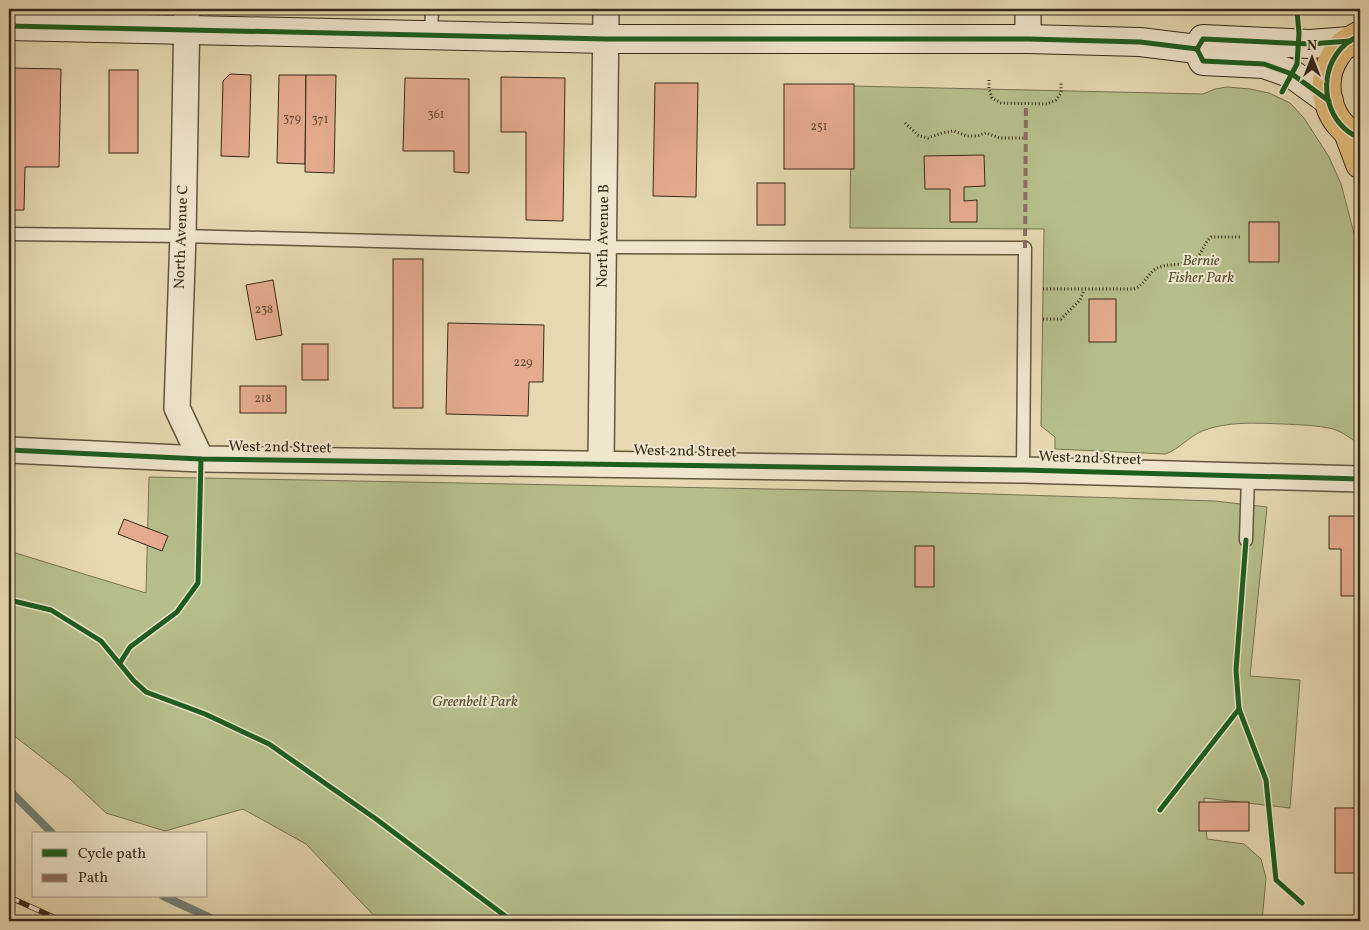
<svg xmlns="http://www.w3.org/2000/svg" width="1369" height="930" font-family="Vollkorn,serif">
	<rect width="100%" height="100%" fill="#e6d9b2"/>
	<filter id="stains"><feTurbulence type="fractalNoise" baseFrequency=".004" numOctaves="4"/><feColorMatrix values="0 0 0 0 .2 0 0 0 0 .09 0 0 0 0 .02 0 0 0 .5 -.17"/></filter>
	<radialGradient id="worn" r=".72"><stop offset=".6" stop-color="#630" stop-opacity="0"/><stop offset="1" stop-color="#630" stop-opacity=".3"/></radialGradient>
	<g fill="#b6bf8c" stroke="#767452">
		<path d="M851,86L1203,94L1215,89L1227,87L1250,89L1269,93L1290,103L1304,118L1329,157L1341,184L1360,256V444C1351,439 1343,432 1333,429C1317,425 1300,425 1283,424C1256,423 1228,421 1202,431C1189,437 1180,448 1166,454L1055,449V437L1041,426L1044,229L850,228Z"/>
		<path d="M149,477L924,492L1215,501L1267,507L1250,676L1300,680L1290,808L1204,798L1207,839L1244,844L1261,859L1266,878L1262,921H379L306,844L243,809L165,831L106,813L70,779L9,732V551L146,593Z"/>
	</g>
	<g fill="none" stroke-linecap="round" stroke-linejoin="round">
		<g stroke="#737f77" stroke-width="8">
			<path d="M9,790L53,834"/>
			<path d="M163,896L217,921"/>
		</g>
	</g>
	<g fill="#e5ab8f" stroke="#372a18">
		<path d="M9,68L61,69L59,167H25L24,210H9Z"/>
		<rect x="109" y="70" width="29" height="83"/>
		<path d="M230,74L251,75L249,157L221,156L223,81Z"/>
		<path d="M279,75H306L305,164L277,163Z"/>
		<path d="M306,75H336L334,173L305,172Z"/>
		<path d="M501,77L565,78L563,221L526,220V132H501Z"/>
		<path d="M405,78L469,79V173L454,172V151H403Z"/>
		<path d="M655,83H698L696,197L653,196Z"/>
		<rect x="784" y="84" width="70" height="85"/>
		<path d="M984,155L985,186L964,187V201L977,200V222H950V189H925L924,156Z"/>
		<rect x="757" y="183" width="28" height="42"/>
		<rect x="1249" y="222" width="30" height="40"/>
		<rect x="393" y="259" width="30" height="149"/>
		<path d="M273,280L282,335L256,340L246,285Z"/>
		<rect x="1089" y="299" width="27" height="43"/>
		<path d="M448,323L544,325L543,382H529L528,416L446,414Z"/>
		<rect x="302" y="344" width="26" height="36"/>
		<rect x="240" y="386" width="46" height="27"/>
		<path d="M1329,516H1360V596H1341V549H1329Z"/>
		<path d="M124,519L168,536L162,551L118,534Z"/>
		<rect x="915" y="546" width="19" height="41"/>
		<rect x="1199" y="802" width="50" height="29"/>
		<rect x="1335" y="808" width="25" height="65"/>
	</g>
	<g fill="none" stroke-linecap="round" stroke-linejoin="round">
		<g stroke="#63563e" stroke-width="15">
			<g id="lane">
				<path d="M431,35L432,9"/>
				<path d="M9,234L183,236L604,247L1025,248L1023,470"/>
				<path d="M1246,540L1248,476"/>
			</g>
		</g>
		<g stroke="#63563e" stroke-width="28">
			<g id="street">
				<path d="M187,9L183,236L177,408L201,459"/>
				<path d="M1028,39V9"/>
				<path d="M9,450L201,459L1023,470L1360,479"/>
				<path d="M601,464L606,9"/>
			</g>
		</g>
		<g stroke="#372a18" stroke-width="30">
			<g id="secondary">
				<path d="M9,26L606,39H1028L1140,42L1197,49"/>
				<path d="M1197,49L1203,39L1310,44L1350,41"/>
				<path d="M1197,49L1203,61L1264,64L1292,74L1329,101"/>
			</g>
		</g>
		<g stroke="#372a18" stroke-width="30">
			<g id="primary">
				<path d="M1360,35C1351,40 1342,45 1336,55C1317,83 1328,126 1360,138"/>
				<path d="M1348,132L1360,164"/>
			</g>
		</g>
		<g stroke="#372a18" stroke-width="3" stroke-dasharray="1 2.5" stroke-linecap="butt">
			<path d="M989,80V89L992,98L1001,103L1047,104L1056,100L1061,93V82"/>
			<path d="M905,123L919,136L928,138L942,133L954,131L967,136H977L986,133L1000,138H1026"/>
			<path d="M1043,289H1134C1144,285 1146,277 1154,270C1165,262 1180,267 1192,261C1202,256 1203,244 1211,237H1240"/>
			<path d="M1043,319H1061L1080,300L1084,290"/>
		</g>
		<use href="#lane" stroke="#efe6cd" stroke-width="12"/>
		<use href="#street" stroke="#efe6cd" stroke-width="25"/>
		<use href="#secondary" stroke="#efe6cd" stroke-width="28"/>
		<use href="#primary" stroke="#e3bc79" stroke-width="28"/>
		<g stroke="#372a18" stroke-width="5.5">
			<path id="rail" d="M9,897L62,921"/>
		</g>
		<use href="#rail" stroke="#efe6cd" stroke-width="4" stroke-dasharray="11" stroke-linecap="butt"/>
		<path stroke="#8d6e63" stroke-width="4" stroke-dasharray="8 4" stroke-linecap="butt" d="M1025,248L1026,104"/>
		<g stroke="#efe6cd" stroke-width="8">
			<g id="cycleway">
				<path d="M9,26L606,39H1028L1140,42L1197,49"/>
				<path d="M1360,35C1351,40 1342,45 1336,55C1317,83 1328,126 1360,138"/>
				<path d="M1197,49L1203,39L1310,44L1350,41"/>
				<path d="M1197,49L1203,61L1264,64L1292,74L1329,101"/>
				<path d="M1282,92L1297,64L1299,33L1297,11"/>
				<path d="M9,450L201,459L1023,470L1360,479"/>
				<path d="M1246,540L1236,670L1239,709L1266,780L1276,880L1302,903"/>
				<path d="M9,600L51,610L101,641L133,680L146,692L205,714L269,744L376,819L512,921"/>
				<path d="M120,663L130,647L177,612L198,583L201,459"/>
				<path d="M1160,810L1239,709"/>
			</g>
		</g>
		<use href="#cycleway" stroke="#1b5e20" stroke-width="5"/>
	</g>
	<g text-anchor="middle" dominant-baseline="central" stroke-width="4" stroke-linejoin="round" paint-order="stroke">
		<g font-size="12" fill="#624a36">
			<text x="436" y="115">361</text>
			<text x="292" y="119">379</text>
			<text x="320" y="120">371</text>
			<text x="819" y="127">251</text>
			<text x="264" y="310">238</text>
			<text x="523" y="363">229</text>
			<text x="263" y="399">218</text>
		</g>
		<g font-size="15" fill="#372a18" stroke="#efe6cd">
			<text transform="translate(604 236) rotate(-89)">North Avenue B</text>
			<text transform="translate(182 237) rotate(-88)">North Avenue C</text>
			<text transform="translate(280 448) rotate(1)">West 2nd Street</text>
			<text transform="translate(685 452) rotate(1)">West 2nd Street</text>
			<text transform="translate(1090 459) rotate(2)">West 2nd Street</text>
		</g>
		<g font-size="15" font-style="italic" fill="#574f35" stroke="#efe6cd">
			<text x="1201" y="261">Bernie<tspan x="1201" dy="17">Fisher Park</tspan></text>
			<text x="475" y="702">Greenbelt Park</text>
		</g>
	</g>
	<rect width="1369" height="930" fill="none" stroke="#e6d9b2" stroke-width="30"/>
	<rect x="10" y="10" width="1349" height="910" fill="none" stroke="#372a18" stroke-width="2.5"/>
	<rect x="15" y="15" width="1339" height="900" fill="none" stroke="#372a18"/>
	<rect x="32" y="832" width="175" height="65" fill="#efe6cd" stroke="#a59b85"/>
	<rect x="42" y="849" width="25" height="8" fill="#1b5e20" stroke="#a59b85"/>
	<text x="78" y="858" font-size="15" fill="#372a18">Cycle path</text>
	<rect x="42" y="874" width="25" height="8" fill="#8d6e63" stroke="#a59b85"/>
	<text x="78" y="882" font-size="15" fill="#372a18">Path</text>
	<g transform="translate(1312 58)" stroke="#efe6cd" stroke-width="4" paint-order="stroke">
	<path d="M0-4L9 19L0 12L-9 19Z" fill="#372a18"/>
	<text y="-8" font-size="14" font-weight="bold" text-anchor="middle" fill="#372a18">N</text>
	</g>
	<rect width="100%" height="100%" filter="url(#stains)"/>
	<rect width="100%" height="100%" fill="url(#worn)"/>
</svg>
